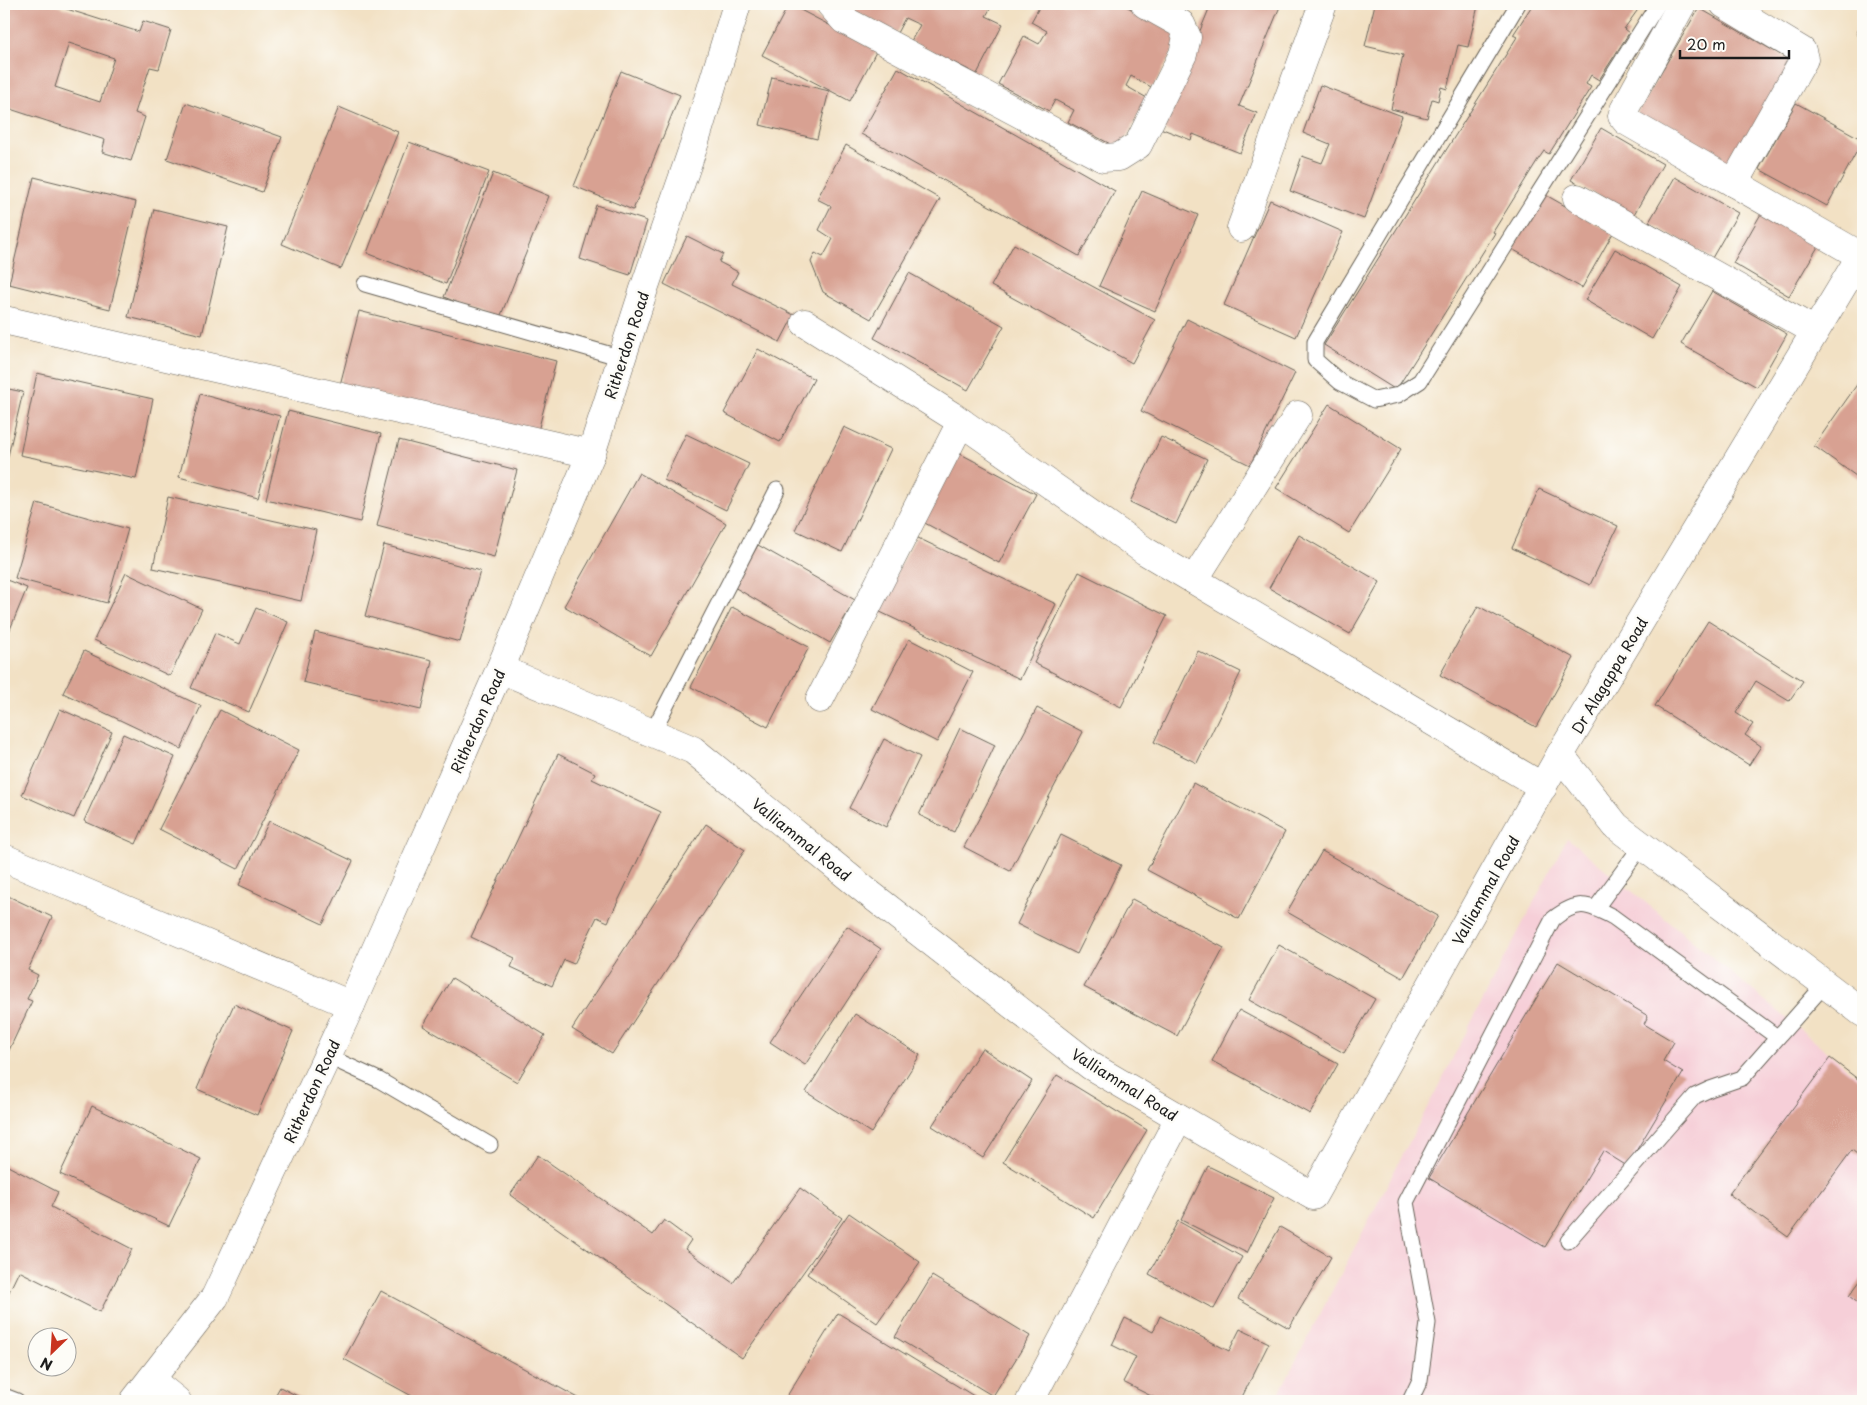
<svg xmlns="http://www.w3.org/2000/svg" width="1867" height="1405" font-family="'Playpen Sans',sans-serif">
	<rect width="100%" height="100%" fill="#fdfcf7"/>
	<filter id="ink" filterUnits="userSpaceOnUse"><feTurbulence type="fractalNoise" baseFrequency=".02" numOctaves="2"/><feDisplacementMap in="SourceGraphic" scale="10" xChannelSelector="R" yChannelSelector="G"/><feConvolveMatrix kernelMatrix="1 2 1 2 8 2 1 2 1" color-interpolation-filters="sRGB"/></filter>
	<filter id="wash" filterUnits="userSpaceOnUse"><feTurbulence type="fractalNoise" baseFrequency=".0096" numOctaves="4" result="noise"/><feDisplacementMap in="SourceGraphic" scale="20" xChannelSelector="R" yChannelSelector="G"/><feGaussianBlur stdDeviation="1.12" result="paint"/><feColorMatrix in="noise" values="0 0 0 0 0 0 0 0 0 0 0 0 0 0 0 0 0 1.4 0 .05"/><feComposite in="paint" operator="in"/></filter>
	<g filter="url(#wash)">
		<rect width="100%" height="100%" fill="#f2e1c4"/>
		<path fill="#f6cfd8" d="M1567,838L1863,1081V1401H1275Z"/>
		<g id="blocks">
			<g fill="#d8a192" fill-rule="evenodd">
				<path d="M4,4H51L139,32L143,21L171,30L159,69L150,67L135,113L145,117L131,161L102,152L105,140L4,107ZM69,43L114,58L100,102L55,87Z"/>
				<path d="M789,4L877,50L850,101L762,55Z"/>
				<path d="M840,4H993L986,16L1003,24L977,74L911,41L920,25L905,18L897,33Z"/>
				<path d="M1041,4H1122L1181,36L1153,88L1131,76L1126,86L1147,98L1120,149L1068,122L1074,110L1055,100L1049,111L998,84L1024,36L1039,44L1047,31L1031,22Z"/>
				<path d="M1211,4H1281L1239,106L1257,113L1240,153L1193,134L1191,140L1160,128Z"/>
				<path d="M1375,4H1470L1478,6L1468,47L1458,45L1447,89L1441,87L1438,101L1432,99L1427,118L1391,109L1403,55L1365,46Z"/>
				<path d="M1533,4H1642L1624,29L1629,33L1599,80L1591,75L1586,84L1591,87L1549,154L1544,151L1537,161L1493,232L1495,233L1396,390L1324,345L1517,37L1513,35Z"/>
				<path d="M1699,8L1793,62L1728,173L1634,118Z"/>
				<path d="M1863,22V38L1856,34Z"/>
				<path d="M898,68L1115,191L1079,256L861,134Z"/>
				<path d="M621,71L680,95L633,210L574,186Z"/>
				<path d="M772,77L829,91L817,139L760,125Z"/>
				<path d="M1320,85L1402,116L1364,219L1290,191L1302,156L1322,163L1330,144L1303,133Z"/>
				<path d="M186,103L282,137L262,192L167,159Z"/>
				<path d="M1796,103L1863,140L1827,206L1759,169Z"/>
				<path d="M339,107L398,132L341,269L282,244Z"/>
				<path d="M1601,128L1663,164L1633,216L1571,180Z"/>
				<path d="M409,142L489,172L446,284L367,253Z"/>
				<path d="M846,145L940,199L871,319L823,292L811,262L815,253L823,257L833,239L819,230L831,206L817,199Z"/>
				<path d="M493,173L549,196L499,320L444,297Z"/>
				<path d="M34,177L136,202L110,309L9,284Z"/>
				<path d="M1675,177L1738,213L1712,258L1649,222Z"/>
				<path d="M1142,191L1198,215L1155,311L1099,286Z"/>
				<path d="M1544,194L1613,233L1582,288L1512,249Z"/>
				<path d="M1270,200L1343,232L1296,337L1224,305Z"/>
				<path d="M596,205L647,221L630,275L580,259Z"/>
				<path d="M154,209L228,227L202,335L128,317Z"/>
				<path d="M1762,212L1819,245L1789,296L1733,263Z"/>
				<path d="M687,236L723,254L719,262L738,272L732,284L794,315L780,342L664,284Z"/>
				<path d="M1014,244L1155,320L1132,363L991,286Z"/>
				<path d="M1615,249L1682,287L1652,339L1585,300Z"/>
				<path d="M909,273L1004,326L968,390L874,338Z"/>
				<path d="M1712,291L1787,334L1757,387L1681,344Z"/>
				<path d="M359,311L556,361L537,435L340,385Z"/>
				<path d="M1187,319L1295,373L1250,465L1141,411Z"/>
				<path d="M758,349L814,379L780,442L724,413Z"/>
				<path d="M37,373L153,399L136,479L20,455Z"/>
				<path d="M1863,376V481L1814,446Z"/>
				<path d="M4,388L23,392L4,473Z"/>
				<path d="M200,394L280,416L258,498L179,477Z"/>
				<path d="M1329,404L1401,449L1349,533L1276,488Z"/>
				<path d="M288,411L381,434L360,522L266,499Z"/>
				<path d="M844,427L891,449L842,552L795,530Z"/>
				<path d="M686,434L749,464L726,510L664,480Z"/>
				<path d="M1161,437L1207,459L1176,524L1130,502Z"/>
				<path d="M399,440L517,470L494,557L377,526Z"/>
				<path d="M957,452L1036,494L999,563L921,521Z"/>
				<path d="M639,473L726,523L651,656L564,606Z"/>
				<path d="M1539,489L1618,526L1590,585L1512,548Z"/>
				<path d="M168,497L316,530L301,601L153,568Z"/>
				<path d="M37,503L128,529L107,603L15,578Z"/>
				<path d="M1299,535L1380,582L1350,634L1269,588Z"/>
				<path d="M916,537L1056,604L1020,679L876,610Z"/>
				<path d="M384,545L480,571L460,642L365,616Z"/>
				<path d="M758,545L855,600L830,643L734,587Z"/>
				<path d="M1079,572L1167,616L1121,707L1034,663Z"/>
				<path d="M126,573L202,609L170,676L94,640Z"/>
				<path d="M4,579L27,588L4,644Z"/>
				<path d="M1478,606L1574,658L1536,727L1440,675Z"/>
				<path d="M732,607L809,647L768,727L691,687Z"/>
				<path d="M256,608L288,622L249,712L191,688L215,633L240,644Z"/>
				<path d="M1708,621L1803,681L1789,701L1756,681L1736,713L1753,724L1745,735L1761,746L1749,765L1655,706Z"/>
				<path d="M315,632L432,660L421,710L303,682Z"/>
				<path d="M909,639L973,672L937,742L872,709Z"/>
				<path d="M84,651L201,706L181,749L63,693Z"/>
				<path d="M1198,651L1241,672L1197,763L1154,742Z"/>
				<path d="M1037,708L1083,732L1010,871L964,847Z"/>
				<path d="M60,709L112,732L74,818L22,795Z"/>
				<path d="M220,710L299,750L238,869L159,829Z"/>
				<path d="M960,728L995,745L954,832L919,815Z"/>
				<path d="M123,734L175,757L136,844L84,821Z"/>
				<path d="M884,739L920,757L886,827L849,808Z"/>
				<path d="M558,754L595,773L592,779L661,812L608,922L597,917L574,964L564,960L552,986L511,967L515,958L471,937Z"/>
				<path d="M1193,783L1285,832L1239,919L1147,870Z"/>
				<path d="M269,821L353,861L323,924L239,885Z"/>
				<path d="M706,824L745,850L612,1054L572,1029Z"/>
				<path d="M1061,835L1121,865L1077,954L1017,924Z"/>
				<path d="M1322,851L1438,916L1403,978L1287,912Z"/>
				<path d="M4,894L52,917L28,970L38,975L27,999L32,1001L4,1061Z"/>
				<path d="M1132,899L1224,948L1177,1036L1084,987Z"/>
				<path d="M847,926L881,949L805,1065L770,1042Z"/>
				<path d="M1279,945L1375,999L1344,1053L1249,1000Z"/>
				<path d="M1558,962L1648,1016L1644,1024L1674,1042L1663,1061L1683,1073L1627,1166L1603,1151L1545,1247L1429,1178Z"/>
				<path d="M452,978L545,1035L517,1082L423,1026Z"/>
				<path d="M234,1004L293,1031L257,1115L197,1089Z"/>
				<path d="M1239,1010L1338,1064L1310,1114L1212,1061Z"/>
				<path d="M855,1014L920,1055L871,1133L806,1092Z"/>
				<path d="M982,1048L1032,1081L983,1158L932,1126Z"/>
				<path d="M1830,1058L1863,1083V1159L1852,1150L1788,1237L1729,1194Z"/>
				<path d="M1057,1075L1147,1130L1094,1218L1003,1162Z"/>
				<path d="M92,1106L201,1159L169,1226L60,1174Z"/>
				<path d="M538,1155L653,1235L664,1220L691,1240L685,1249L733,1283L800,1188L842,1218L742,1358L510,1195Z"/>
				<path d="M4,1164L58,1192L51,1207L132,1249L100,1312L19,1271L5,1300L4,1299Z"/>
				<path d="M1208,1166L1274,1198L1247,1253L1181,1220Z"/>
				<path d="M849,1213L920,1262L877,1323L807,1274Z"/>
				<path d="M1178,1221L1242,1257L1214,1309L1149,1274Z"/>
				<path d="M1280,1227L1331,1257L1289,1328L1238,1299Z"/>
				<path d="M932,1276L1030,1336L993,1396L895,1337Z"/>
				<path d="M1863,1277V1307L1849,1296Z"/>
				<path d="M381,1291L584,1401H421L344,1359Z"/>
				<path d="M838,1313L982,1401H795L787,1396Z"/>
				<path d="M1160,1316L1229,1351L1240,1329L1269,1343L1240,1401H1161L1123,1382L1136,1357L1112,1345L1125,1318L1153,1332Z"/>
				<path d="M280,1387L307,1401H272Z"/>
			</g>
		</g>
	</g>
	<g filter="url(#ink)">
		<use href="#blocks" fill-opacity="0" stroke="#676157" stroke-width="1"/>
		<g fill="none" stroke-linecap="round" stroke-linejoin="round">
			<g stroke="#676157" stroke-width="17">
				<g id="service">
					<path d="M1518,4L1315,342V360L1340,382L1374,400L1398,395L1420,381L1658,4"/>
					<path d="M365,284L622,358"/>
					<path d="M652,733L777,490"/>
					<path d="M1596,908L1642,845"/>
					<path d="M327,1056L379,1080L490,1145"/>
					<path d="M1568,1241L1695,1096L1710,1089L1742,1078L1825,984"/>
					<path d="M4,1396L17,1401"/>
					<path d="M1410,1401L1420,1380L1428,1323L1406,1202L1553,919C1578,900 1586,903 1613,917L1777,1037"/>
				</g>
			</g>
			<g stroke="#676157" stroke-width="29">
				<g id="minor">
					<path d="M830,4L844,20L1103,158L1119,157L1138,145L1183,54L1187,37L1181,24L1145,4"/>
					<path d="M1682,4L1624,110L1622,116L1626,121L1861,256"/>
					<path d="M1724,4L1802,51L1804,59L1734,183"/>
					<path d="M1577,198L1815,331"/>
					<path d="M1241,228L1323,4"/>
					<path d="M1863,252L1560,755L1616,826L1863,1013"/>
					<path d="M4,320L591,454"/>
					<path d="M805,323L951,415L1145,551L1543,787"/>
					<path d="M1194,580L1298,415"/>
					<path d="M500,669L693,750L866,891L1091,1066L1313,1196L1560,755"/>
					<path d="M820,699L961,422"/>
					<path d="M4,858L351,1005"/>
					<path d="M151,1380L177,1401"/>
					<path d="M1030,1401L1179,1118"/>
				</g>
			</g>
			<g stroke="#676157" stroke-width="29">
				<path id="secondary" d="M134,1401L215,1297L351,1005L500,669L591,454L644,289L694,145L737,4"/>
			</g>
			<use href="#service" stroke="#fff" stroke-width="15"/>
			<use href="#minor" stroke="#fff" stroke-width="28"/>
			<use href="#secondary" stroke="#fff" stroke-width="28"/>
		</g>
	</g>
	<g text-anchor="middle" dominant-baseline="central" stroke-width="5" stroke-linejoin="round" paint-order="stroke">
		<g font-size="15" fill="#1c1c1c" stroke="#fdfcf7">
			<text transform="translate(626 345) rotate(-72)">Ritherdon Road</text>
			<text transform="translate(1609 675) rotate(-59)">Dr Alagappa Road</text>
			<text transform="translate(477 721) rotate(-66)">Ritherdon Road</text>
			<text transform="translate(802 839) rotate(39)">Valliammal Road</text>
			<text transform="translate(1485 890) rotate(-61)">Valliammal Road</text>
			<text transform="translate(1125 1084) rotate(32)">Valliammal Road</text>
			<text transform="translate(311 1091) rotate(-65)">Ritherdon Road</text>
		</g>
	</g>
	<rect width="1867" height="1405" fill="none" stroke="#fdfcf7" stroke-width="20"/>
	<g transform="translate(52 1352) rotate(205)"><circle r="24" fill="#fdfcf7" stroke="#a3a29f"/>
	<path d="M0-4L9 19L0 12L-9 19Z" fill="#c8321e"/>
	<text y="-8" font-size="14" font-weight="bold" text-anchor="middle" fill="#1c1c1c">N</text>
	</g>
	<path d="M1680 50v8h109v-8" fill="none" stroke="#1c1c1c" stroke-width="2.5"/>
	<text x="1687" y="50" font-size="15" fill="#1c1c1c" stroke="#fdfcf7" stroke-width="4" paint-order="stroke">20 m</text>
</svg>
